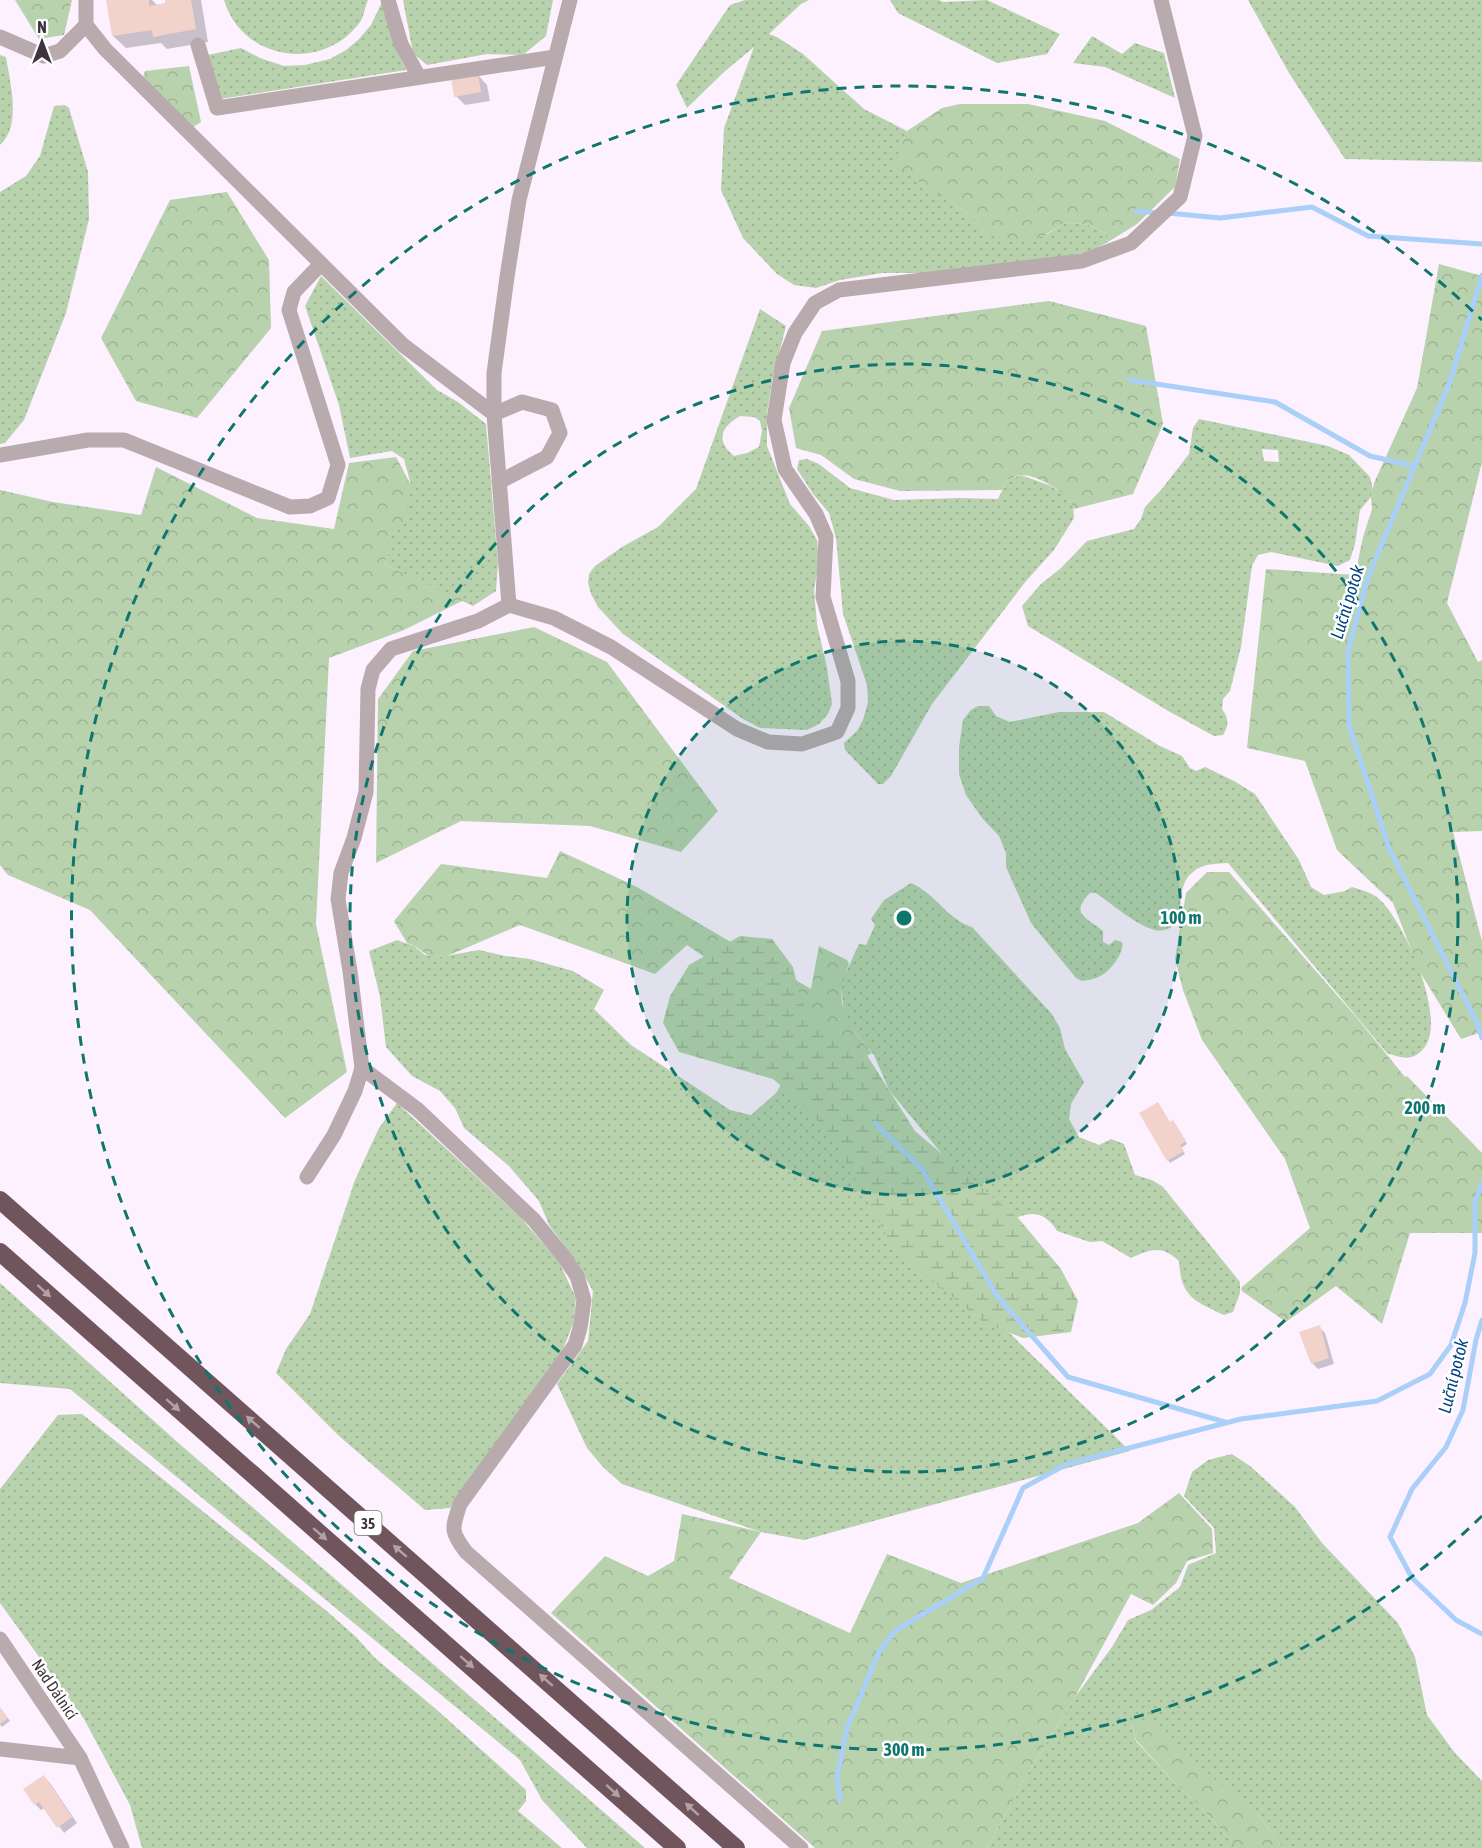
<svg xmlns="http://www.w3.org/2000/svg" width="1482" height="1848" font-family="'Asap Condensed',sans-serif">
	<defs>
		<pattern id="grass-dots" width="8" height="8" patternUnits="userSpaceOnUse" patternTransform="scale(1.5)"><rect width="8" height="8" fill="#b7d2ac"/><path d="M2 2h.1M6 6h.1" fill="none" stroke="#9eb595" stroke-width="1.8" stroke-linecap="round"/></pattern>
		<pattern id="forest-crowns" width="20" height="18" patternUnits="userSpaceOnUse" patternTransform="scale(1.5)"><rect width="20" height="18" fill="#b7d2ac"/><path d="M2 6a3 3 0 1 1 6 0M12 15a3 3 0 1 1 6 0" fill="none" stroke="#9eb595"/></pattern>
		<pattern id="wetland-marsh" width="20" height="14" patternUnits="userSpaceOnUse" patternTransform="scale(1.5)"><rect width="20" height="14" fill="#b7d2ac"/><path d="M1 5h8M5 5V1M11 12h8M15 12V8" fill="none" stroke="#9eb595"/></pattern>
	</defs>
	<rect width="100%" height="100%" fill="#fdf1ff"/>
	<g fill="url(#grass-dots)" fill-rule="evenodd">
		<path d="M224,0H368C365,7 364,16 360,22C323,73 242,61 224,0Z"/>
		<path d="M403,0H553L546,36L523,55L487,54L427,65L413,53Z"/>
		<path d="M745,0H809L801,4L769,34L777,37L803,54L864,109L907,131L895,165L973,217L988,235L1047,234L1067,222L1089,225L1105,233L1108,242L1093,250L1046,262L923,273H882L840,280L816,288L794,285L777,274L743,238L721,190L724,128L754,47L724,72L687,108L676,85L730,5Z"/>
		<path d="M890,0H939L943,2L987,0L1060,34L1047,54L997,63L898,13Z"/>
		<path d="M1248,0H1482V162L1345,159L1289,73Z"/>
		<path d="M382,2L395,47L406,70L220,99L208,55L241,48L260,58L284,66L305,65L330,59L346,50L358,40L371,25Z"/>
		<path d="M1092,36L1122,54L1135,43L1164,53L1175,98L1105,67L1073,63Z"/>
		<path d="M0,55L6,57C10,82 22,126 0,145Z"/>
		<path d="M65,105L69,108L88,172L89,219L66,313L24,420L5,443L0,444V192L26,176L40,156L54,106Z"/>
		<path d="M321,276L437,390L458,402L486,424L498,563L496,591L473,606L385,565L388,551V537L411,485L404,459L392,451L350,458L339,405L305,306Z"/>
		<path d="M760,309L786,326L773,377L767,413V446L790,504L809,526L817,540L819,561L814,590L817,624L827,668L832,704L828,714L819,724L807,730L760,728L743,719L623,634L598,607L591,594L588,583L589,574L595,566L622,547L658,527L696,489ZM740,416L754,417L760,421L762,431L759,447L747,453L734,456C715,440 721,427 740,416Z"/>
		<path d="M1199,419L1328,446L1349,455L1370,477L1373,490L1371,497L1360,510L1355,544L1350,560L1338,566L1271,552L1258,555L1252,566L1241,647L1230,691L1223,699L1222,709C1229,718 1229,725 1223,735L1214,736L1170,712L1028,626L1022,606L1041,584L1061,568L1087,541L1134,529L1141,519L1145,507L1161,490L1189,454L1193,428ZM1262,449L1278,450L1279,462L1264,461Z"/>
		<path d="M807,459L819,464L850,488L894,500L959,498L998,499L1007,480L1021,475L1051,486L1065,496L1073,506L1074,518L1054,550L1026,581L932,704L891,776L883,784H878L845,750L844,743L857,731L863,720L868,702L867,685L843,614L836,538L829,513L813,494L797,469L799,460Z"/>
		<path d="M978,706H989L996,716L1010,722L1059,712H1104L1160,746L1182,756L1190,768L1196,771L1205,767L1234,781L1255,794L1299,860L1311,887L1324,895L1345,891L1352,887C1361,890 1371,892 1378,898C1404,920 1448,1019 1424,1048C1413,1062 1401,1058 1387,1053L1228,863C1216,864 1203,863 1193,872C1177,884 1183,909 1176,923C1172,929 1161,932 1155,930C1137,926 1112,904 1096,893H1090C1069,915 1087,917 1103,931V942L1109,945L1115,940L1122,942C1125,952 1111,970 1102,975C1096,979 1089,980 1082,981L1076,978L1031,923L1006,867V853L999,836L982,818L966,795L959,774V747L963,720L971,710Z"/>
		<path d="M911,883C935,893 948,920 972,927L1051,1013L1060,1028L1065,1049L1084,1082L1071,1104L1069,1119L1079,1137L1099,1145L1111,1139L1124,1144L1135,1175L1152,1180L1163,1187L1240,1282V1293L1233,1312L1224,1315C1194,1301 1181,1297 1179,1261C1161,1245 1152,1249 1131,1258L1102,1241L1090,1242L1057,1231C1045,1212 1032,1210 1012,1220L942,1154L889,1090L874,1055L850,1026L844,1015L841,983L859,944L866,945L875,925L871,919L884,900Z"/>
		<path d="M397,940L414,946L425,955L440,957L479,950L505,956L530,959L573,971L604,990L594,1009L631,1045L730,1110L751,1115L776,1093L788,1073L986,1310L1130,1451L804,1540L761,1532L622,1484L603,1467L587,1448L557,1384L588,1341L593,1291L575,1260L549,1225L539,1201L509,1166L464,1128L455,1108L440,1091L412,1076L386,1047L380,997L369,951Z"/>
		<path d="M397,1103L521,1218L559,1262L576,1298L573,1324L563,1349L450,1508L425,1510L339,1436L276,1373L286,1349L310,1314L355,1180L379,1128Z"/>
		<path d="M0,1283L175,1440L645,1848H587L542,1800L520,1760L70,1389L0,1383Z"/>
		<path d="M82,1414L329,1613L356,1637L375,1658L437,1710L526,1790V1801L518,1811L562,1848H142L130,1805L84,1719L0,1603V1489L58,1415Z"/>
		<path d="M1232,1454L1250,1466L1295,1507L1322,1543L1398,1623L1415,1657L1427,1715L1455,1753L1482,1781V1848H1283L1259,1816L1132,1724L1136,1741L1175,1783L1195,1801L1237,1848H987L1028,1773L1075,1697L1112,1647L1128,1620L1151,1610L1180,1587L1188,1565L1216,1553L1214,1528L1184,1496L1192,1472L1208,1460Z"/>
	</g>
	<g fill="url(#forest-crowns)">
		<path d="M15,0H72L64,35L39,39Z"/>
		<path d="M189,66L201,122L189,130L143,77L145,71Z"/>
		<path d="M960,104H1028L1105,121L1180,159L1175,187L1137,224L1108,242L1105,233L1089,225L1067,222L1032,242L1009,240L988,235L973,217L894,165L907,131L942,108Z"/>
		<path d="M227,192L269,260L271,328L197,418L136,401L101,338L170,200Z"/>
		<path d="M1439,264L1482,276V462L1447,603L1478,662L1482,660V831L1453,832L1482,941V1032L1461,1039L1420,972L1393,903L1337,850L1305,761L1247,748L1266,569L1355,575L1363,537L1372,509L1371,497L1374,483L1417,388Z"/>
		<path d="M1049,301L1146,326L1163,424L1133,494L1074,509C1069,494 1037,474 1021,475C1017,475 1011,479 1007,480L1002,490L900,491L854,479L821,455L796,448L789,408L822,331Z"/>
		<path d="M396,457L411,485L406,520L388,537V551L385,565L464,600L404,630L329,658L316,924L347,1072L285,1118L90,910L8,875L0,865V490L53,502L141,515L156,467L257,518L334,529L349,463Z"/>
		<path d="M534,627L607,662L718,811L681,852L590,826L461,821L376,863L378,699L413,651Z"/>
		<path d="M560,851L637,887L811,989L819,946L847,960L849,964C832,1005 846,1022 872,1053L856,1062L687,945L655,974L520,925L447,956C422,960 426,949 407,943L394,921L441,864L547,878Z"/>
		<path d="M1207,872H1229L1357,1018L1405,1077L1407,1076L1482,1153V1233H1410L1382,1324L1336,1286L1286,1322L1242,1291L1241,1288L1310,1228L1285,1159L1202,1040L1183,990L1175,959L1186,893Z"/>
		<path d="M1179,1493L1212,1529L1213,1553L1187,1561L1176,1583L1153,1605L1131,1594L1075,1697L1028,1773L987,1848H815L551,1613L605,1556L648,1576L674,1561L682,1514L761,1532L729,1578L850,1633L887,1554L961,1583L1138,1523Z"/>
		<path d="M1132,1724H1149L1259,1816L1283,1848H1237L1195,1801L1175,1783L1136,1740Z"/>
	</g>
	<path fill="url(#wetland-marsh)" d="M740,936L772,939L793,967L801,1001L813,1020L863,1049L915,1131L1019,1219L1061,1269L1078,1301L1071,1332L1023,1338L984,1323L894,1249L830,1134L802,1104L773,1079L679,1052L663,1023L670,996L689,965Z"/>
	<g fill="#0003">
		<path d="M118,0H152L158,6L167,5L166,0H201L208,42L167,49L161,43L126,48L113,36Z"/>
		<path d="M478,75L487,85L490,101L465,105L456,96Z"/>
		<path d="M1170,1123L1175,1124L1187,1144L1181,1148L1185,1154L1170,1163L1168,1160Z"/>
		<path d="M1319,1327L1325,1333L1334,1364L1318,1369L1312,1363Z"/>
		<path d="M0,1708L10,1721L2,1727L0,1725Z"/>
		<path d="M44,1777L50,1783L77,1823L64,1833L45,1807L41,1810L35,1804Z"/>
	</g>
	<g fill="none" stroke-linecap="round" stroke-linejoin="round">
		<g stroke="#aacff8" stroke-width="5">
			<path d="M1136,211L1159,213"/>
			<path d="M1168,213L1220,218L1312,207L1368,236L1482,244"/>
			<path d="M1482,275L1450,382L1368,577L1348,651L1349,725L1389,848L1477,1023L1482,1038"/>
			<path d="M1130,380L1275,402L1370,456L1414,466"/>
			<path d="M875,1123L922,1169L997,1296L1068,1377L1225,1422"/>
			<path d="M1482,1320L1476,1340L1463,1410L1446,1447L1412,1489L1390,1537L1412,1578L1456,1620L1482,1634"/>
			<path d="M840,1800L837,1776L847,1728L879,1652L895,1631L983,1578L1023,1488L1067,1464L1241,1419L1377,1401L1430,1374L1451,1345L1465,1303L1475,1253V1201L1482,1184"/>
		</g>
	</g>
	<g fill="#f2d3cb">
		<path d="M106,0H149V6L165,3V0H191L196,29L153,37L152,30L112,36Z"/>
		<path d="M478,74L481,92L454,97L451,78Z"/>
		<path d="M1158,1102L1170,1122L1173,1120L1186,1141L1180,1145L1184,1151L1167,1161L1139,1113Z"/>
		<path d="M1320,1325L1329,1358L1311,1364L1299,1332Z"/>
		<path d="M0,1707L8,1718L0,1724Z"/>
		<path d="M44,1775L72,1817L57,1828L39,1802L34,1805L23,1789Z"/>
	</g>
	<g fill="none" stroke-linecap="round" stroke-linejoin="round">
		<g stroke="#b8aaad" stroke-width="15">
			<path d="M86,0V25L105,49L403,345L494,414"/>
			<path d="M388,0L401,44L419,77"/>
			<path d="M0,37L44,56L60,51L86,25"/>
			<path d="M198,45L217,108L555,57"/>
			<path d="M494,414L522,402L552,410L560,433L547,457L499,482"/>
			<path d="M0,455L88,440H124L290,507L310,506L328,498L338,465L289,310L294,292L321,264"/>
			<path d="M509,605L494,414V373L507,277L519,200L570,0"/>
			<path d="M362,1068L417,1109L534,1220L564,1257L577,1276L584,1300L580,1328L575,1345L460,1504C452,1529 450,1531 466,1552L801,1848"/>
			<path d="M307,1177L334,1135L355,1091L362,1068L350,971L338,899L341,873L354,838L366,792L368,689L373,670L391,649L478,621L509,605L554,618L611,647L737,729L768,742L802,744L837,732L848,708V681L823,597L826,537L816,514L785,469L774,420L783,363L795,333L815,303L839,290L1082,261L1131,243L1180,197L1195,136L1161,0"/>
			<path d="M0,1639L80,1758L122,1848"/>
			<path d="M0,1749L80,1758"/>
		</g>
		<g stroke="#70555c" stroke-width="18">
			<path d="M0,1200L736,1848"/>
			<path d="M0,1252L677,1848"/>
		</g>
	</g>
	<defs><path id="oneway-solid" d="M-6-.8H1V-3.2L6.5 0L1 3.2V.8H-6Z" transform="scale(1.5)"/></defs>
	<g fill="#b0a2a5">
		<use href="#oneway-solid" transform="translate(44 1291) rotate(42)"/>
		<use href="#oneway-solid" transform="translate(173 1405) rotate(41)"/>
		<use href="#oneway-solid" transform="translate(253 1422) rotate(-139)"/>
		<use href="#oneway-solid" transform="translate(320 1534) rotate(41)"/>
		<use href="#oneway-solid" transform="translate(400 1551) rotate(-139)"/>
		<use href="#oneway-solid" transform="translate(467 1662) rotate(41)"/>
		<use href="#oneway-solid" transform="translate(546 1680) rotate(-139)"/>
		<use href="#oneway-solid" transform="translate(613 1791) rotate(42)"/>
		<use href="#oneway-solid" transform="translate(692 1809) rotate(-138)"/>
	</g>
	<circle cx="904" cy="918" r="277" fill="#0f766e" fill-opacity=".12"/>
	<g fill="none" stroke="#0f766e" stroke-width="3" stroke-dasharray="10 8">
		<circle cx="904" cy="918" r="277"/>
		<circle cx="904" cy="918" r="554"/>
		<path d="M1482 1516A832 832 0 1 1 1482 320"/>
	</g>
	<g text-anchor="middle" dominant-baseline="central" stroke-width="5" stroke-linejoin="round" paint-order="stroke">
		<rect fill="#fff" stroke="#767177" stroke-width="1.5" x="354.5" y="1511" width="27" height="24" rx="4.5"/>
		<g font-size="15" font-weight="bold" fill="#3c343d">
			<text x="368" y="1523">35</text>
		</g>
		<g font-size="16" fill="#3c343d" stroke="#fff">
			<text transform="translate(55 1689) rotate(56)">Nad Dálnicí</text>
		</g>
		<g font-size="18" font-style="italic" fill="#004581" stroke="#fff">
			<text transform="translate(1347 602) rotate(-73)">Luční potok</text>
			<text transform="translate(1453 1376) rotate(-76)">Luční potok</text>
		</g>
	</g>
	<circle cx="904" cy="918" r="9" fill="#0f766e" stroke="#fff" stroke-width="3"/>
	<g font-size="18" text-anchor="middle" font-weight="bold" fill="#0f766e" stroke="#fff" stroke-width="5" stroke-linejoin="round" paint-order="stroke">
		<text x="1181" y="924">100 m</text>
		<text x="1425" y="1114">200 m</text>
		<text x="904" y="1756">300 m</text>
	</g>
	<g transform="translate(42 42)" stroke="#ffffff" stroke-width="4.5" paint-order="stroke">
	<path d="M0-4.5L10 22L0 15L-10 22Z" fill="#3c343d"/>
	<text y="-9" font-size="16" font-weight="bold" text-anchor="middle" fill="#3c343d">N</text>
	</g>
</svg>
